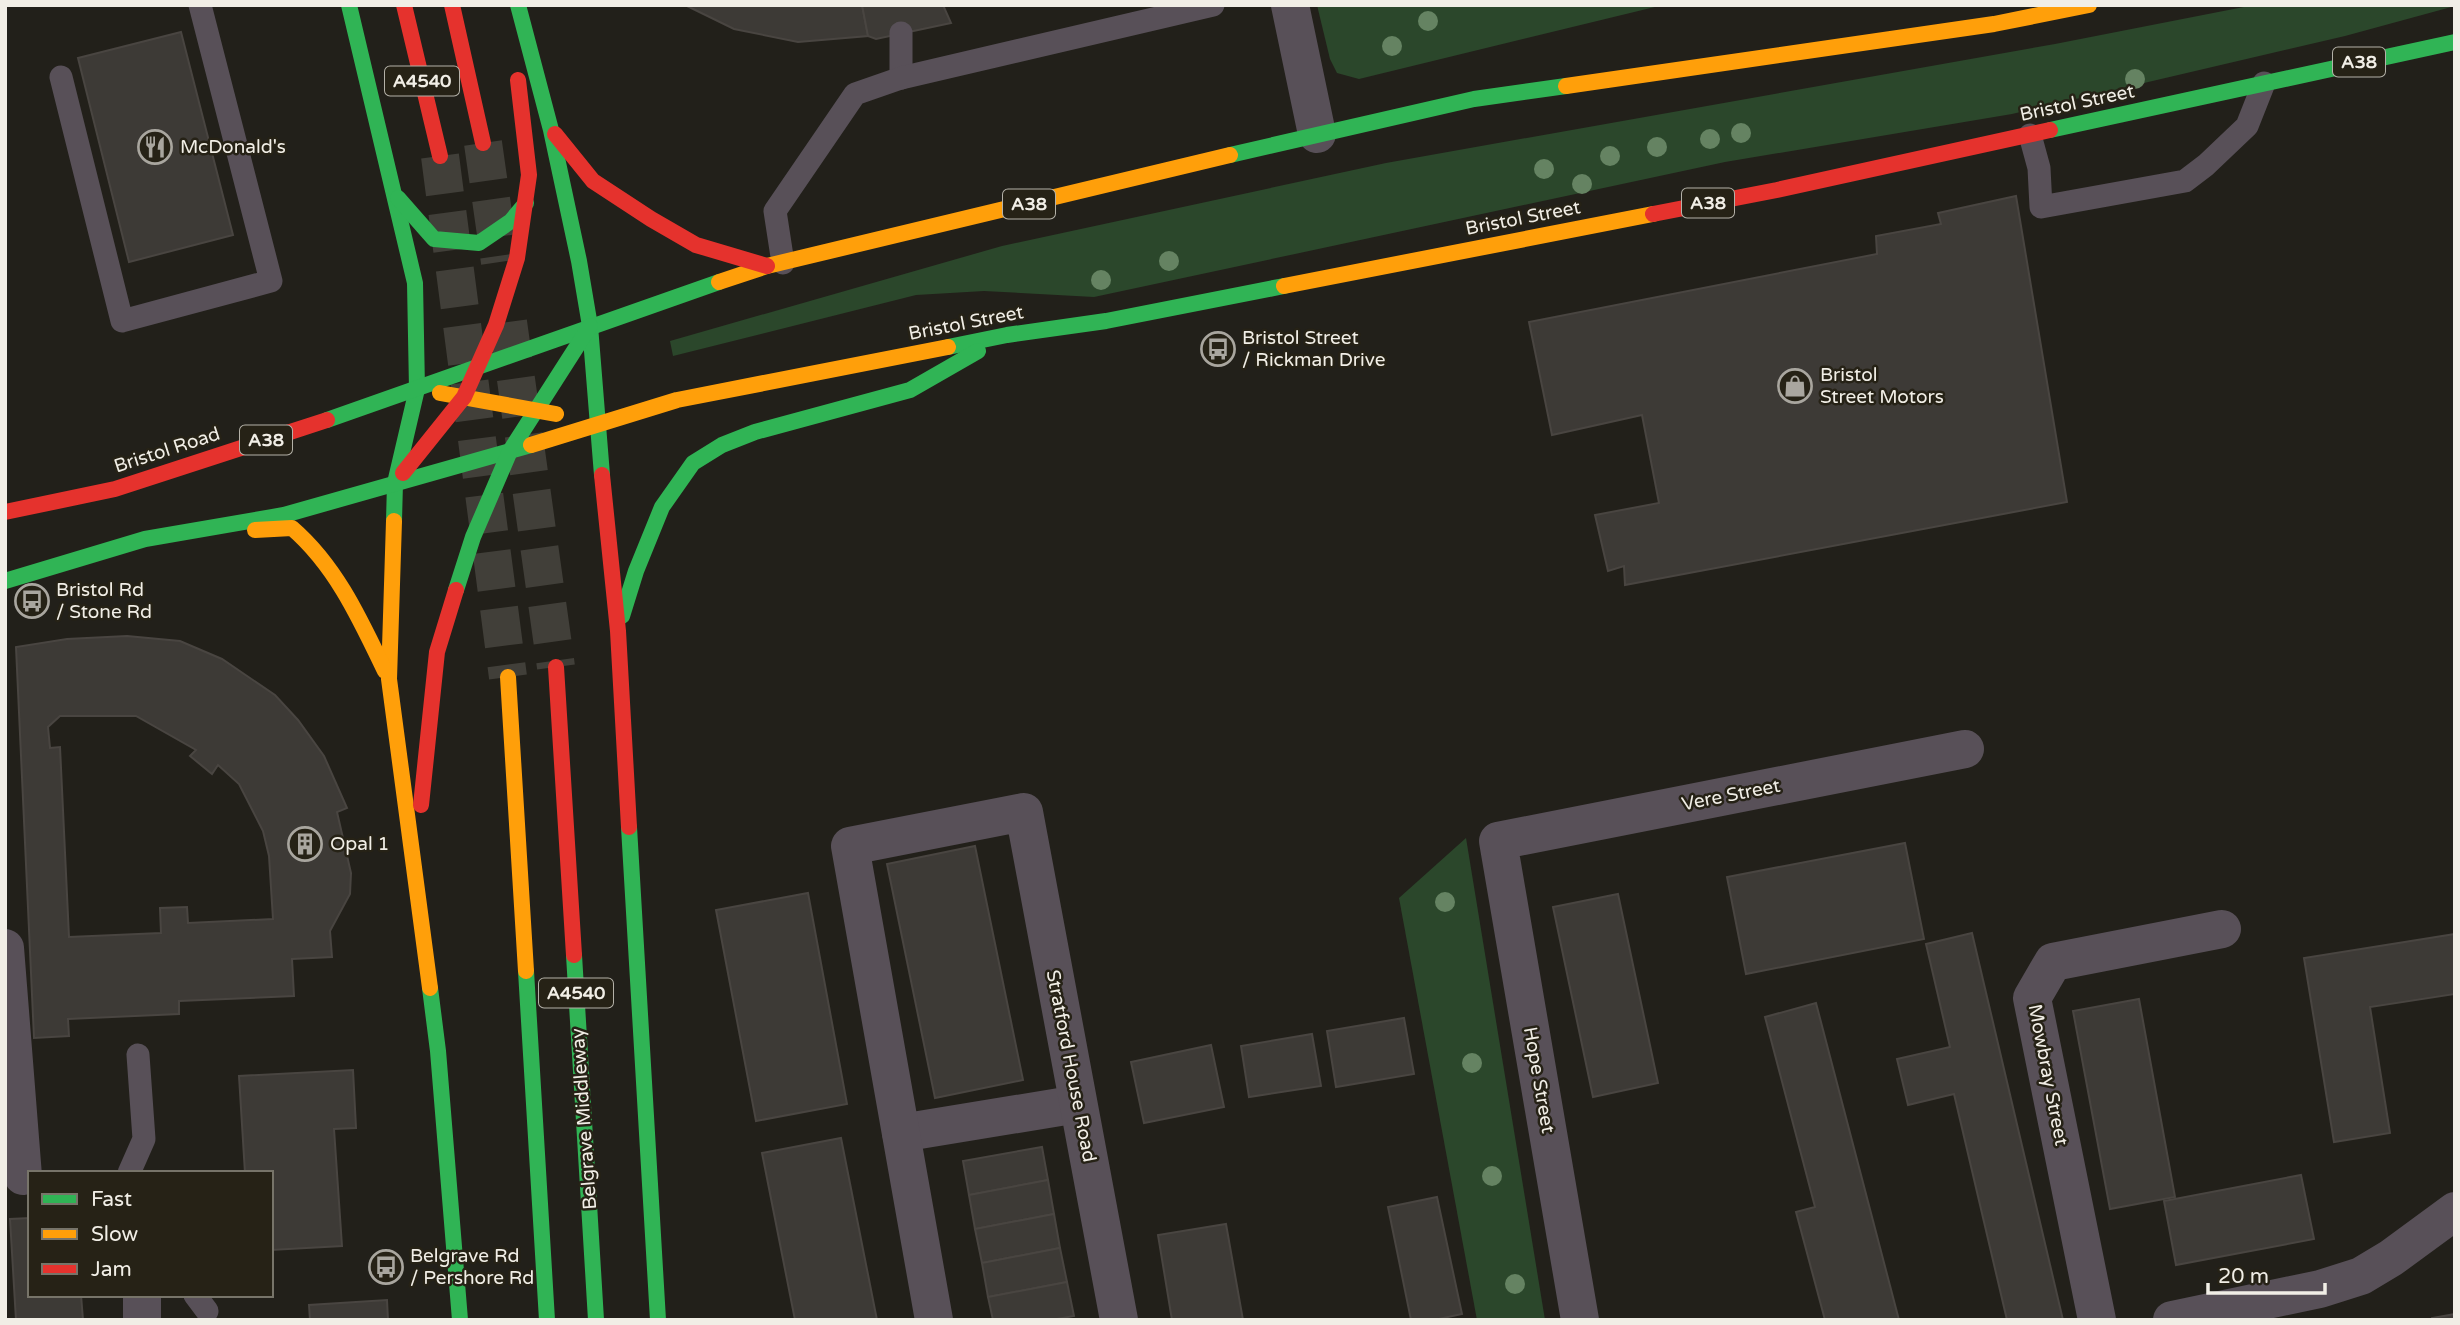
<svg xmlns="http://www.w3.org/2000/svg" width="2460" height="1325" font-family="'Varela Round',sans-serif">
	<rect width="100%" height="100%" fill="#22201a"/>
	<g fill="#2b472b">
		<path d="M1317,5H1663L1359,79L1337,73L1330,59Z"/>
		<path d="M2254,5L2455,6L2345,36L2012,114L1725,162L1094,297L984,291L916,295L673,356L670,341L1002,246L1386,163L2055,44Z"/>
		<path d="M1466,838L1545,1320H1477L1399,898Z"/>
	</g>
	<g fill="#3d3a36" stroke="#494541" stroke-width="2" fill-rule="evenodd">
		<path d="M685,5H862L868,36L798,42L734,29Z"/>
		<path d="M862,5H943L951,23L876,39L868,36Z"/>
		<path d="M181,32L233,235L129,262L78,58Z"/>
		<path d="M2016,196L2067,502L1625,585L1624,566L1608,571L1595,515L1659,503L1642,415L1552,435L1529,322L1877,254L1876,236L1941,224L1938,213Z"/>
		<path d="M127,636L180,641L222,659L275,695L298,720L324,756L347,808L337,812L351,873L350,894L330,931L332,957L292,959L294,996L179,1001V1014L68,1019L69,1036L34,1038L16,647L67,639ZM60,716H136L196,750L190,756L212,774L218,765L239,784L263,831L269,856L273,919L188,923L187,907L160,908L161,933L69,937L60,747L50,748L48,727Z"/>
		<path d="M1905,843L1924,939L1746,974L1727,877Z"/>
		<path d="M975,846L1023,1080L935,1098L887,864Z"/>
		<path d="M808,893L847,1104L756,1121L716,910Z"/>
		<path d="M1618,894L1658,1083L1593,1097L1553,907Z"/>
		<path d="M1972,933L2063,1320H2007L1954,1094L1908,1105L1897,1059L1950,1047L1926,944Z"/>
		<path d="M2455,934V994L2370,1007L2390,1133L2334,1142L2304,958Z"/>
		<path d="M2139,999L2175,1197L2110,1209L2073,1011Z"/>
		<path d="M1816,1003L1899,1320H1825L1796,1212L1815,1207L1765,1017Z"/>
		<path d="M1404,1018L1414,1074L1336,1087L1327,1031Z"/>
		<path d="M1312,1034L1321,1086L1249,1097L1241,1046Z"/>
		<path d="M1211,1045L1224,1107L1144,1123L1131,1062Z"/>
		<path d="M353,1070L356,1128L334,1129L342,1246L271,1250V1173H245L239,1076Z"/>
		<path d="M841,1138L877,1320H795L762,1153Z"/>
		<path d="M1042,1147L1048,1180L969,1195L963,1161Z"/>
		<path d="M2301,1175L2314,1239L2176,1265L2164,1201Z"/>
		<path d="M1048,1180L1054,1214L975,1229L969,1195Z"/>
		<path d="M1437,1197L1462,1314L1434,1320H1411L1388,1207Z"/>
		<path d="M1054,1214L1060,1248L982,1263L975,1229Z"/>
		<path d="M30,1218V1295H81L83,1320H16L10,1219Z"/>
		<path d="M1226,1224L1243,1320H1172L1158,1235Z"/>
		<path d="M1060,1248L1067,1282L988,1297L982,1263Z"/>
		<path d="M1067,1282L1074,1316L1051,1320H993L988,1297Z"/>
		<path d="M387,1300L388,1320H310L309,1305Z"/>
		<path d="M2455,1314V1320H2432V1318Z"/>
	</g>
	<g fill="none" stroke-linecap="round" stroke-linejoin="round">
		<g stroke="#413f39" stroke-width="38" stroke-dasharray="38 19" stroke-linecap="butt">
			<path d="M483,143L500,262"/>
			<path d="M440,156L508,677"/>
			<path d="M508,322L556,667"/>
		</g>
		<g stroke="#585058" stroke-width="23">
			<path d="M901,33V78"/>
			<path d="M61,77L122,321L271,281L200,5"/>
			<path d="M2030,135L2039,168L2041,207L2185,181L2206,165L2247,126L2264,83"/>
			<path d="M783,263L775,211L855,94L901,78L1213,5"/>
			<path d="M129,1173L144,1139L138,1055"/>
			<path d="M195,1295L207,1311"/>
		</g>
		<g stroke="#585058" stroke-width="38">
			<path d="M1290,5L1317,134"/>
			<path d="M5,948L23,1176"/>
			<path d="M901,1133L1078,1104"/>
			<path d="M142,1295V1320"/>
			<path d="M934,1320L850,846L1024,812L1119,1320"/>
			<path d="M1580,1320L1498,841L1965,749"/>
			<path d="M2097,1320L2032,998L2053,962L2222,929"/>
			<path d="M2172,1320L2320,1289L2361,1276L2391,1258L2455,1211"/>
		</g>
		<g stroke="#30b455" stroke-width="16">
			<path d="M349,5L415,283L417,389L395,483L394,521"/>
			<path d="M518,5L551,130L579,261L590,326L602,475"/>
			<path d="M2050,130L2455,42"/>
			<path d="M1230,155L1474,99L1566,86"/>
			<path d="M398,198L434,239L479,243L511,221L526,203"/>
			<path d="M948,347L1007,335L1106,321L1284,286"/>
			<path d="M327,420L719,282"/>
			<path d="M5,581L145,539L284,515L531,445"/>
			<path d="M456,590L473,537L510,451L590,326"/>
			<path d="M622,616L636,571L662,507L693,463L722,445L755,432L910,390L978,351"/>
			<path d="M629,827L658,1320"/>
			<path d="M574,955L596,1320"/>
			<path d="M526,971L547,1320"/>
			<path d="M430,988L438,1051L460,1320"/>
		</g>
		<g stroke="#ff9f0a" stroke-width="16">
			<path d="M1566,86L1994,24L2089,5"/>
			<path d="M719,282L767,266L1230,155"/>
			<path d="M1284,286L1653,214"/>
			<path d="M440,393L556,414"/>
			<path d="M531,445L677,400L948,347"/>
			<path d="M394,521L389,679L430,988"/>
			<path d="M255,530L292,528C336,566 360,619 385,671"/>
			<path d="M508,677L526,971"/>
		</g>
		<g stroke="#e5322d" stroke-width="16">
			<path d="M404,5L440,156"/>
			<path d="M452,5L483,143"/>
			<path d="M555,134L593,181L651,219L696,245L767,266"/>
			<path d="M1653,214L1777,190L2050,130"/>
			<path d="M403,473L464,397L496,325L517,258L529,175L518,80"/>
			<path d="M602,475L618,631L629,827"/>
			<path d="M5,512L115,489L327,420"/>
			<path d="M556,667L574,955"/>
			<path d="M421,805L437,652L456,590"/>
		</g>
	</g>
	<g fill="#658362">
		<circle cx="1428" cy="21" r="10"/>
		<circle cx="1392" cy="46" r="10"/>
		<circle cx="2135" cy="79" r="10"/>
		<circle cx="1741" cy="133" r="10"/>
		<circle cx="1710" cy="139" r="10"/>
		<circle cx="1657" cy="147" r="10"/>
		<circle cx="1610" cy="156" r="10"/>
		<circle cx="1544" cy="169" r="10"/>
		<circle cx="1582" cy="184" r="10"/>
		<circle cx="1169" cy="261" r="10"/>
		<circle cx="1101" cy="280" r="10"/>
		<circle cx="1445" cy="902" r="10"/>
		<circle cx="1472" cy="1063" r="10"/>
		<circle cx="1492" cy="1176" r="10"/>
		<circle cx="1515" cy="1284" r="10"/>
	</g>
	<defs>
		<g id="restaurant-ring" transform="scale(1.75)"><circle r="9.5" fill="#262216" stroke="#a9a69f" stroke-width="1.5"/><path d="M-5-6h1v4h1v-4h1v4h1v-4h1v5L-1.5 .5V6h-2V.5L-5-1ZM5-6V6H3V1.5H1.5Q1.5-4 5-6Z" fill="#a9a69f"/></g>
		<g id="bus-ring" transform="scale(1.75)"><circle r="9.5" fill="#262216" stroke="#a9a69f" stroke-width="1.5"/><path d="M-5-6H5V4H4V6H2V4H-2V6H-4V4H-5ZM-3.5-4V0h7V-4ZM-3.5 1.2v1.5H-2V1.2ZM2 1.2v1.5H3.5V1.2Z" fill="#a9a69f"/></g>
		<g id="shop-ring" transform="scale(1.75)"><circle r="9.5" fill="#262216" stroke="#a9a69f" stroke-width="1.5"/><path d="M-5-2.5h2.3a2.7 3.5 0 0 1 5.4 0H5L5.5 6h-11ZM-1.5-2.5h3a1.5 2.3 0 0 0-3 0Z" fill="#a9a69f"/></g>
		<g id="building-ring" transform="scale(1.75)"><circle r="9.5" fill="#262216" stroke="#a9a69f" stroke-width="1.5"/><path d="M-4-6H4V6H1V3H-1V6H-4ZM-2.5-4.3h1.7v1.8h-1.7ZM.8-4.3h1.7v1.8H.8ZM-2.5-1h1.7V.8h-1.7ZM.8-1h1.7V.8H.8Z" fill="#a9a69f"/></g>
	</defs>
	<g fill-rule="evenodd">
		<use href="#restaurant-ring" x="155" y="147"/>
		<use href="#bus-ring" x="1218" y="349"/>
		<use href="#shop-ring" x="1795" y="386"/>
		<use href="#bus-ring" x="32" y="601"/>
		<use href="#building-ring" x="305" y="844"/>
		<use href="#bus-ring" x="386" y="1267"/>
	</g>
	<g text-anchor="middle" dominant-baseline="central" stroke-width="5" stroke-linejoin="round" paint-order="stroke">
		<g fill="#262216" stroke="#b4b1a8" stroke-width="2">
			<rect x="2333" y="47.5" width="52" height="29" rx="5"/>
			<rect x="385" y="66.5" width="74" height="29" rx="5"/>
			<rect x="1682" y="188.5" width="52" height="29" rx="5"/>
			<rect x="1003" y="189.5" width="52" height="29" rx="5"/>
			<rect x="240" y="425.5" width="52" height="29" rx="5"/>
			<rect x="539" y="978.5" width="74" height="29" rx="5"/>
		</g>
		<g font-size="18" font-weight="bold" fill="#f1eee6">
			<text x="2359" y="62">A38</text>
			<text x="422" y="81">A4540</text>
			<text x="1708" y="203">A38</text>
			<text x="1029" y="204">A38</text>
			<text x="266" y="440">A38</text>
			<text x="576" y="993">A4540</text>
		</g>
		<g font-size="19" fill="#f1eee6" stroke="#262216">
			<text transform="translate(2077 103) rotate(-12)">Bristol Street</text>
			<text transform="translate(1523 218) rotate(-11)">Bristol Street</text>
			<text transform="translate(966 323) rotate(-11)">Bristol Street</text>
			<text transform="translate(167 450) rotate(-18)">Bristol Road</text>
			<text transform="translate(1731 795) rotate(-11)">Vere Street</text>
			<text transform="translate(1071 1066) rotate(79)">Stratford House Road</text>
			<text transform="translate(2048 1075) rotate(79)">Mowbray Street</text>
			<text transform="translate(1539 1080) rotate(80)">Hope Street</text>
			<text transform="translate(584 1119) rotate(-94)">Belgrave Middleway</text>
		</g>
		<g font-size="19" fill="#f1eee6" stroke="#262216" text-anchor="start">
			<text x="180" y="147">McDonald's</text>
			<text x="1242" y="338">Bristol Street<tspan x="1242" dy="22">/ Rickman Drive</tspan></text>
			<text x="1820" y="375">Bristol<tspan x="1820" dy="22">Street Motors</tspan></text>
			<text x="56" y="590">Bristol Rd<tspan x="56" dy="22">/ Stone Rd</tspan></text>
			<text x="330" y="844">Opal 1</text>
			<text x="410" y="1256">Belgrave Rd<tspan x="410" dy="22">/ Pershore Rd</tspan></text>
		</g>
	</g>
	<rect width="2460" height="1325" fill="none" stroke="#f1eee6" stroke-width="14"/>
	<rect x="28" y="1171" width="245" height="126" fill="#262216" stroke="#777469" stroke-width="2"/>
	<rect x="42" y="1194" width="35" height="10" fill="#30b455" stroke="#777469" stroke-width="2"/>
	<text x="91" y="1206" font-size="21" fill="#f1eee6">Fast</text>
	<rect x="42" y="1229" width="35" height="10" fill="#ff9f0a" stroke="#777469" stroke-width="2"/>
	<text x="91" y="1241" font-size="21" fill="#f1eee6">Slow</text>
	<rect x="42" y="1264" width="35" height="10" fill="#e5322d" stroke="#777469" stroke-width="2"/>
	<text x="91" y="1276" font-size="21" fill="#f1eee6">Jam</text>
	<path d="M2208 1283v10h117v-10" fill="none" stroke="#f1eee6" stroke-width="3.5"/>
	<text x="2218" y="1283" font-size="21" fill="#f1eee6" stroke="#262216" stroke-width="5" paint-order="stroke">20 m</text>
</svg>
